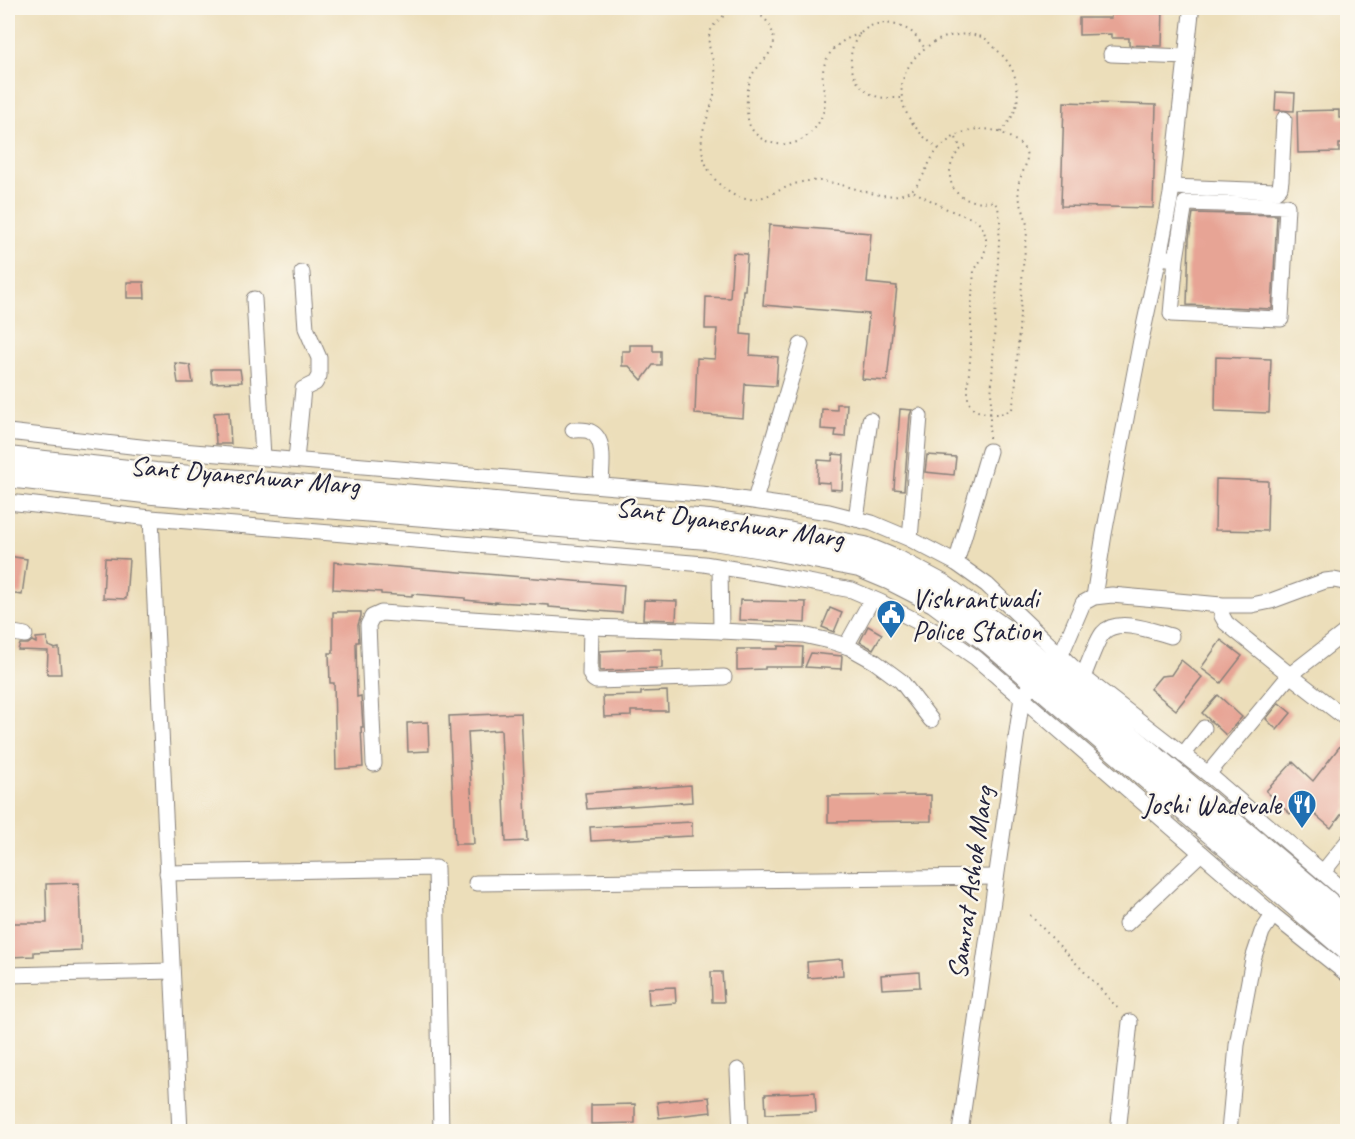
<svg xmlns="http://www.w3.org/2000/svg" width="1355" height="1139" font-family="Caveat,sans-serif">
	<rect width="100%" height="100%" fill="#fbf7ec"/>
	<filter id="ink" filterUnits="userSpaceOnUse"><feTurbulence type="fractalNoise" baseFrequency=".0167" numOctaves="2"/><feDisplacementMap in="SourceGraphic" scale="12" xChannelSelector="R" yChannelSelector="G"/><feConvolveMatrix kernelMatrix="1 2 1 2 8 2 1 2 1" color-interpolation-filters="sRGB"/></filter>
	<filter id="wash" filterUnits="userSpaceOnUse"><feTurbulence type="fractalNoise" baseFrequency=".008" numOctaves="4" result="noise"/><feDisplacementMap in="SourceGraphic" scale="24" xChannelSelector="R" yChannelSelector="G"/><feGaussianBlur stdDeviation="1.35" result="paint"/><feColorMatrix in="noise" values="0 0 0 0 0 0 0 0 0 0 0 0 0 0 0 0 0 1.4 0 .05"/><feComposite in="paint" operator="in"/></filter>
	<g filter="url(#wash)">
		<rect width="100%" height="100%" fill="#ecdeba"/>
		<g id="blocks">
			<g fill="#e7a495">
				<path d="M1131,8H1163L1162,46L1129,45V38H1111V34L1079,35V18H1111L1112,10L1131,11Z"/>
				<path d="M1276,92L1295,93L1294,111L1275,110Z"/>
				<path d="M1064,102L1156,105L1153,208L1061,206Z"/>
				<path d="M1339,110V118H1347V144H1339V152L1298,153L1297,111Z"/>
				<path d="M1193,213L1277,215L1272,309L1187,305L1189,239Z"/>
				<path d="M769,225L871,233L867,283L897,286L887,381L862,379L869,314L763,305Z"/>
				<path d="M733,253L747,254L745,290H743L741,334L751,335L750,355L778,357L776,386L745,384L743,418L695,414L697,358L715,359L717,329H705L706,297L730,298Z"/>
				<path d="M127,282H144L145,298H127Z"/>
				<path d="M630,345H653V351H661V365H653L642,380L629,366H622V351H630Z"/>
				<path d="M1216,357L1271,359L1269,413L1215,411Z"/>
				<path d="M175,363L190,365L193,383H178Z"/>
				<path d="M211,369H240L242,382L212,383Z"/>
				<path d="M837,404H847L845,437L835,436L836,430L821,429L822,409L837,410Z"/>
				<path d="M900,409L912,410L910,415L904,490L894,489Z"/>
				<path d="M229,412L231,444H216L214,413Z"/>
				<path d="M833,454L844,455L842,490L830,489V483L817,482L818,460L832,461Z"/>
				<path d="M927,455L956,457L954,475L925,472Z"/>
				<path d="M1216,479L1268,481L1267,531L1215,530Z"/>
				<path d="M8,556L27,559L22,595L8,593Z"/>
				<path d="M105,558L129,559L126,599L103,598Z"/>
				<path d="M334,562L624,585L622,613L549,607V605L495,602V603L465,600V598L412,594V596L381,594V592L333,589Z"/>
				<path d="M644,600L677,601L676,620L643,619Z"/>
				<path d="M740,600L806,602L805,623L739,620Z"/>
				<path d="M830,608L842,613L834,632L822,627Z"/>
				<path d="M333,612H361V616L358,625L359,642H356L357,697L361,696L363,727H361L363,767L336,769L334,683H330L329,653H333Z"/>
				<path d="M868,626L882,634L873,649L860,642Z"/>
				<path d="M47,637L48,646L54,648V649L59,648L61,674H47L48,651L18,650L20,644H28L32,641L36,643V638Z"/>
				<path d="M1221,640L1242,656L1221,683L1201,668Z"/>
				<path d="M778,646L803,647L802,667H765V669L737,670V649H778Z"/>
				<path d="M638,649H662V668L626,669V670L600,671V651Z"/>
				<path d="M811,653L842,656L841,669L805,667Z"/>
				<path d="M1181,660L1202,677L1176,710L1150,689L1161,676L1171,675Z"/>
				<path d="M667,691L668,711H631V716L604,717L603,696L641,695V692Z"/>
				<path d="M1218,695L1242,717L1226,735L1202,713Z"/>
				<path d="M1279,703L1291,713L1277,730L1266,719Z"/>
				<path d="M521,713L527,841L506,842L501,730L468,732L474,844H455L449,716Z"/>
				<path d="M428,722L429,751L408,752L407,723Z"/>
				<path d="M1347,737V807L1331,828L1300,802L1290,814L1266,791L1293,762L1313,781Z"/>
				<path d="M691,785L692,802L587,809L585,793Z"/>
				<path d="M931,795V821L828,822V796Z"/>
				<path d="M692,822V836L591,841L590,827Z"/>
				<path d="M79,883L81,950L34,952V956L9,957L8,923H47L46,884Z"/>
				<path d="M842,959L843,975L808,978L807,962Z"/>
				<path d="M711,972H722L724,1002H712Z"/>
				<path d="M919,972L920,987L882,989L881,975Z"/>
				<path d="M675,987L676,1003L649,1005L648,988Z"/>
				<path d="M815,1092L816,1112L766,1114L765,1094Z"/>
				<path d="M709,1097L711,1112L659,1118L657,1102Z"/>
				<path d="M635,1104V1123L591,1124V1105Z"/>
			</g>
		</g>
	</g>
	<g filter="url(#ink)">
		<use href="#blocks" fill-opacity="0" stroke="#87807a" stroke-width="1.5"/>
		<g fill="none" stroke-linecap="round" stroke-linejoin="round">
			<g stroke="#87807a" stroke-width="17">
				<g id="minor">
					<path d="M1111,54L1186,57"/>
					<path d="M1172,187L1276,191L1280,187L1281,180L1284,119"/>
					<path d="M1159,257L1176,259L1185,203L1287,206L1281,319L1171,314L1176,259"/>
					<path d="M254,299L263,457"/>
					<path d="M573,430C578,430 586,429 591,432C607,440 601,470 601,485"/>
					<path d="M8,432L158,449L712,495L829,512L872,523L910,539L956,563L987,585L1083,677L1208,774L1348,894"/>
					<path d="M296,460L303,389L315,383L319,376V358L306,328L302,273"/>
					<path d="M8,467L154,483L708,529L770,539L862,557L895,570L938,593L995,635L1348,938"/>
					<path d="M755,500L801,345"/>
					<path d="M8,502L151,518L704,564L764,574L852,590L880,602L920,623L947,638L976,658L1273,915L1348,975"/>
					<path d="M151,518L180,1132"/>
					<path d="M856,519L870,420"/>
					<path d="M910,539L920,416"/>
					<path d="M956,563L989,451"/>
					<path d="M720,567L721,631"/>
					<path d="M1094,597L1104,534L1141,340L1159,257L1171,194L1191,13"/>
					<path d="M1221,605L1222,616L1226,623L1290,675L1348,720"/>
					<path d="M591,627L590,674L593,679L596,681L724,677"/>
					<path d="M8,632L25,635"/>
					<path d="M846,646L872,599"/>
					<path d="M1060,657L1083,603L1094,597L1112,595L1221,605H1252L1271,601L1325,581L1334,580L1348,583"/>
					<path d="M1083,677C1087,668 1097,639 1103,633C1117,617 1153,631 1171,636"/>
					<path d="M1183,755L1204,728"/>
					<path d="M374,764L368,625L372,617L381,613L591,627L721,631L803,635L830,641L849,647L874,661L901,681L931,720"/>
					<path d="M1208,774L1290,675L1348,630"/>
					<path d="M1323,872L1348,841"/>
					<path d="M167,873L436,868L441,1132"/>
					<path d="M476,883L996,877"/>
					<path d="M1126,924L1201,853"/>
					<path d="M8,975L172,971"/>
					<path d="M738,1070L741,1132"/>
					<path d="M960,1132L1022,697L1027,691"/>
					<path d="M1118,1132L1130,1022"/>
					<path d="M1229,1132L1237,1045L1253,959L1262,932L1273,915"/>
				</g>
			</g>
			<g stroke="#87807a" stroke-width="20">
				<g id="major">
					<path d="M8,456L156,472L709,519L772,528L865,546L899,560L944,584L1002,626L1348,917"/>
					<path d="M8,478L153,495L707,540L768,550L859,568L890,581L933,603L988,644L1348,953"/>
				</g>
			</g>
			<g stroke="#87807a" stroke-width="2" stroke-dasharray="1.5 4.5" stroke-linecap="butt">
				<path d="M860,34C837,40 820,57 823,83C823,88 825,94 825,99C825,117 815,133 799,141C789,146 776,145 766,141C759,138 753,132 750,126C745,114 746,87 752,75C758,65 772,55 774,42C774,40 773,33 772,31C766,13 748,7 730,12C727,13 724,16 721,18C698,37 714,53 716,76C716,77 715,86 715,87C714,103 707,116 703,131C697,156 711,182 732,194C757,209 778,187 802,182C838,174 877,206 908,192C924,184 926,163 937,151C955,131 980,123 1004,134C1011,138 1018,141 1023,147C1034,161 1018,174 1018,189C1018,202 1027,215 1027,228C1027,241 1024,254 1023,267C1020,309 1018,351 1015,393L1012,409C1000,417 988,414 974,410L968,401V384L971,349V310L974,271L984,255L986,246V239L984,231L981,225L974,219L949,210L911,190"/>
				<path d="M901,98C892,98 881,99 873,95C835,78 848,12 896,25C902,27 908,29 913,33C917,37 921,43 924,47"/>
				<path d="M956,138L961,149"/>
				<path d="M966,146C948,155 943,185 962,197C971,203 983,201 994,202L998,207L1000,221L989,439"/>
				<path d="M939,149C924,139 907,121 903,103C895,72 921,43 950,36C962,34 975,33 986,39C989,41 993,46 996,49C1003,55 1011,65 1014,74C1022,100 1017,113 1000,133"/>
				<path d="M1030,915L1095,983L1120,1011"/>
			</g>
			<use href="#minor" stroke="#fff" stroke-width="15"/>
			<use href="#major" stroke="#fff" stroke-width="18"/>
		</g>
	</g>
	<defs>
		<g id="civic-pin" transform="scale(1.5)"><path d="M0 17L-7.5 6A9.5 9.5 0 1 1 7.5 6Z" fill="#1f6fb2" stroke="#fbf7ec"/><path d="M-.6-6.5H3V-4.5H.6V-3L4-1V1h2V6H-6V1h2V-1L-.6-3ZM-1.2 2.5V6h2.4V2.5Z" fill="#fff"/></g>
		<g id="restaurant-pin" transform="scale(1.5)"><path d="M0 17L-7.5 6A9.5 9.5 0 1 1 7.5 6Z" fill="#1f6fb2" stroke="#fbf7ec"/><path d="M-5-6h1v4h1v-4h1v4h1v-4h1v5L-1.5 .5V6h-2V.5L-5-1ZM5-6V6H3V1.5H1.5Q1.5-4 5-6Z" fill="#fff"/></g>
	</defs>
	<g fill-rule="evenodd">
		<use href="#civic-pin" x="891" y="614"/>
		<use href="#restaurant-pin" x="1302" y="804"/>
	</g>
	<g text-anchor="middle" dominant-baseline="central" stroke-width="5" stroke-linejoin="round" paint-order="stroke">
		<g font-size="28" fill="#22223b" stroke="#fbf7ec">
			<text transform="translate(245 475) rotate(5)">Sant Dyaneshwar Marg</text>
			<text transform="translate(730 522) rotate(8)">Sant Dyaneshwar Marg</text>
			<text transform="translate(970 883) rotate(-82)">Samrat Ashok Marg</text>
		</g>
		<g font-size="28" fill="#22223b" stroke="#fbf7ec" text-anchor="start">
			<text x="912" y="598">Vishrantwadi<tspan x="912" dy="32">Police Station</tspan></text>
			<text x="1281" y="804" text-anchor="end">Joshi Wadevale</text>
		</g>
	</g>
	<rect width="1355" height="1139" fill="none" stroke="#fbf7ec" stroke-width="30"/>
</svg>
